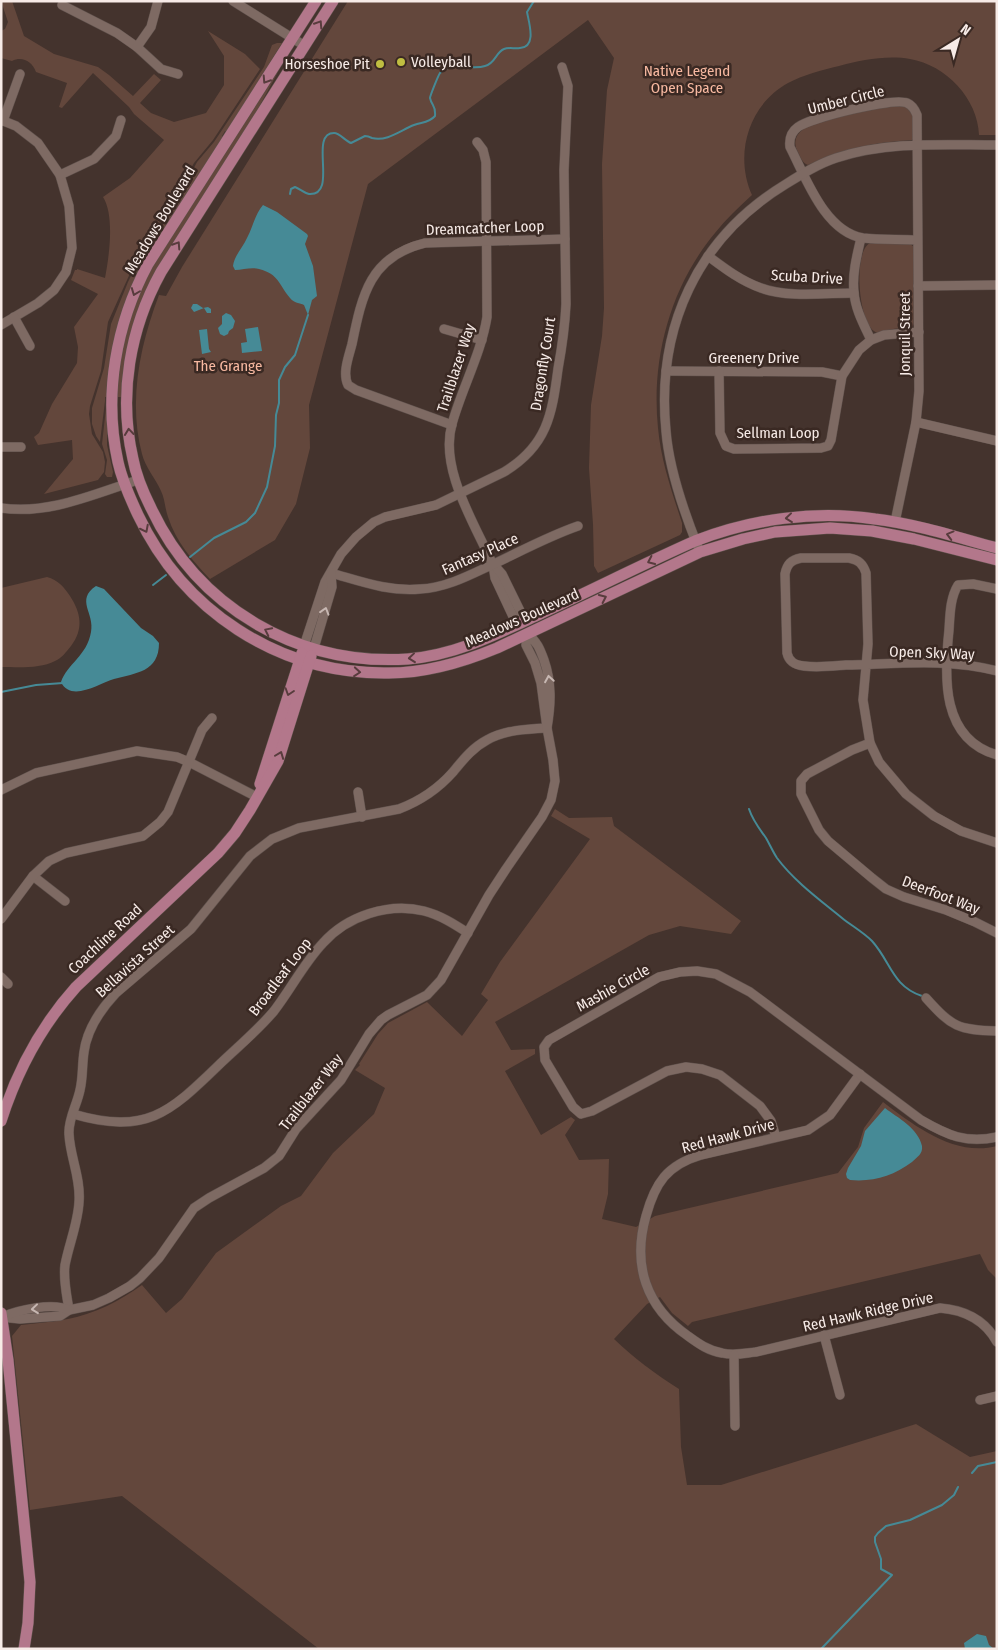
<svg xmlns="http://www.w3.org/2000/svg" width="998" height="1650" font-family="'Fira Sans Condensed',sans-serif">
	<rect width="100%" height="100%" fill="#44332d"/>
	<g fill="#63473c">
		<path d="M1,1H12L24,36L54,54L98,67L109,75L133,96L154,74L161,80L140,103L151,113L174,122L206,113L224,85V56L208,31L245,54L260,69L213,140L194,163L165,216L137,258L108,322L101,371L90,406L89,414L92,434L103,452L105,462L104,472L98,480L44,494L73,459L72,440L38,445L34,437L39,433L52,404L77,363L78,347L74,327L98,294L71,280L75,270H77V269L105,278C109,257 115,216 103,197L130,178L164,140L134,114L129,107L93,73L62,108L59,107L67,83L36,72C32,61 22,56 12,61L1,58V31L5,29L8,22Z"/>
		<path d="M348,1H997V135H979C978,99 946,65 910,59C887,55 861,60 839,66C822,70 803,75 788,83C748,105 734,155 752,195C739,207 726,219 715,233C670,287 651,359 658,428C661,461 672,492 682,523V532L680,535L598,573L594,566L593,524L589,468L591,405L602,336L604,308L602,164L607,90L614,58L588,20L368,184L309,405L310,448L296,504L275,540L210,579C192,560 176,542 168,517C165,509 165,499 161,491C156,479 145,467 142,454C128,401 140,345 159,295L166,296L182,267Z"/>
		<path d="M277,43H282L227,132L225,131L222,136L223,137L122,311C113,340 109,367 107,397H105V401L100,442L96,436L92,424V408L104,368L111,324L128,282L139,260L172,210L197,162L214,142L264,67L272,45Z"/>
		<path d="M279,70L252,120L144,294L130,337L122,397H116L125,331L148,272Z"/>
		<path d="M901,106L906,107L913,115V139L912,140C876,142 840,149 808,165C802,163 800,156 797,150C794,144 795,137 800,132C814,117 880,107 901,106Z"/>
		<path d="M870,243H909L914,247V324L912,327C904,328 896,328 889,330C884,331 878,335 874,331C858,320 853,252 870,243Z"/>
		<path d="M107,399V445L113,472L112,477H107L105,474L107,460L102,444Z"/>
		<path d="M47,577C58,580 64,587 70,596C81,613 84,629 71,646C66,652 62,658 55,661C40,669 18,667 1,667V588Z"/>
		<path d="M555,809L569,818L612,817L614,826L741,921L731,934L680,926L649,935L495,1022L511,1050L535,1049V1054L505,1071L541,1135L571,1117L575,1120L565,1135L579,1160L609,1159L608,1194L602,1219L636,1227L655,1216L838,1173L858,1147L864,1128L883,1102C915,1126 954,1157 997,1146V1279L988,1270L980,1254L692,1322L688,1326L672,1313L660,1297L647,1304L614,1339C634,1358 655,1374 679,1389L681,1447L687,1485H721L916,1424L970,1457L997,1451V1649H319L122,1496L30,1510L12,1336L21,1325C36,1323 52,1322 68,1319C94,1314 120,1301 142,1285L166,1313L182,1299L216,1253L281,1206L301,1196L333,1153L374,1114L385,1088L355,1070L360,1065L359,1064L378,1034L388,1023L427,1002L462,1036L488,1000L481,994L500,962L590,839L551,816Z"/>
	</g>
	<g fill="#468a96">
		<path d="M263,205L277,212L307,234L308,236L305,244L313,266L317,296L312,300L308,315L304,305C300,303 294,303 290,298C279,285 279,274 259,269C251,267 243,270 235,270L233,266C234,256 243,247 247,238C253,227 255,214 263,205Z"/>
		<path d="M193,304H197L203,308L208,307L211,309V313H207L204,308L194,312L191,308Z"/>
		<path d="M226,313L231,315L235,321L233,328L229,331L228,334L224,336L220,334L218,328L222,324V316Z"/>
		<path d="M258,327L262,351L242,353L241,343L247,342L245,329Z"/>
		<path d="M207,329L209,349L211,352L202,354L199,330Z"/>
		<path d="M96,586L104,589L141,628L153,636L159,643C159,672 136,673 114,679C100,683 71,703 61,682C67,664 87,656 91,632C95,613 75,600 96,586Z"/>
		<path d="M885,1108C898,1118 918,1128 922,1146C923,1154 917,1157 912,1162C893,1176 874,1182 850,1180L847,1178L846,1174L848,1168L861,1146L865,1131Z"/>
		<path d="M977,1634L986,1636L989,1645L994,1649H965L964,1643Z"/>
	</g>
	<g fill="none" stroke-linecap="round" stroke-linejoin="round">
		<g stroke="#468a96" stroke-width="2">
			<path d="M290,194L291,189L295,187C300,189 304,193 309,194C339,196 308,133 334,133C340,133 345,141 351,143L365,136C368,136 370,137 372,138C387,142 401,130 414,125C422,122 429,123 435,116C436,105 432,107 430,98C430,96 438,76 440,73C452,60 471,71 485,66C495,64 496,52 504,49C509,47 515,49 520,48C537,47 529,23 527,12L534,1"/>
			<path d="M190,557L214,538L246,522L255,513L267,487L275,446L276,415L279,403V380L285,367L295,355L308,315"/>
			<path d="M153,585L166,575"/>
			<path d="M1,692L36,685L63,683"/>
			<path d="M749,809C753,821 759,828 766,838C770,845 773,852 777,858C794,881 820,900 842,918C852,926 863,932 872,941C891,962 892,986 922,996"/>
			<path d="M972,1473L978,1466L997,1462"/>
			<path d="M821,1649L892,1575L881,1569V1559L875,1542V1537L878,1533L886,1526L910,1520L942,1505L954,1495L958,1487"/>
		</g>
		<g stroke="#5f514c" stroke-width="10">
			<g id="minor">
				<path d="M233,1L305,46"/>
				<path d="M62,5L117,33L137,47L161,69L178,74"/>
				<path d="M137,47L151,27L158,1"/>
				<path d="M1,120L16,126L38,143L60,175L69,206L72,248L66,272L54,290L38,303L1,325"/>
				<path d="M3,121L20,74"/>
				<path d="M477,142L483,150L486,162L487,317C481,354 462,388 452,424C439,469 475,524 493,565L495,578L517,625"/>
				<path d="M60,175L94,159L116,136L121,120"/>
				<path d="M861,238C857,255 852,274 854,292C855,309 864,325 871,340"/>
				<path d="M708,256C724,268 741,281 761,288C787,298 826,293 854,293"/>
				<path d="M918,286L997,285"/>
				<path d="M14,317L30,346"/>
				<path d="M444,329L482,340"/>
				<path d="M666,371L822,372L842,376"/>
				<path d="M719,371L720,433L726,446L734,449L821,448L828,446L831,440L842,376L859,350L871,340L884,335L919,332"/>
				<path d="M916,422L997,441"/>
				<path d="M452,425L356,390L348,385C342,373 349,356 352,344C362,295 370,256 425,243L565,239"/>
				<path d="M1,447H21"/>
				<path d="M1,508C49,515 94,494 138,480"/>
				<path d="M895,522L916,422L919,391L917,115C915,110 912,105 907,103C894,97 810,118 798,127C791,132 789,139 790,147C806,178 825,232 863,238C880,240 899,239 917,240"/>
				<path d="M698,547C684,512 669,469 666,431C656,328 697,238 786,184C802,174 818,164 836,158C888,141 943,145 997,145"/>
				<path d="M494,565L502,574L525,621"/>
				<path d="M331,573C360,581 389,592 420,589C443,588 464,578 485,568C516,554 546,537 578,526"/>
				<path d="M997,589L973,584L958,585C950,598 950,615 949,630C944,677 941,739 997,755"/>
				<path d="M304,646L325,582L341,554L356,537L374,522L385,517L436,505L504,472C547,446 552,415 558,369C562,347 565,326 566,304L564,170L568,86L562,67"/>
				<path d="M314,648L332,587L331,573"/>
				<path d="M997,671C948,658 896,664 846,665C833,666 818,668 804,666C795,665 789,662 787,653L785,574C787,564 791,560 801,558H849C859,560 863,564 866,573L868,644L863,700L870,743L879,762L906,794L934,816L961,831L997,843"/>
				<path d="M870,743L852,750L807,774L801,781V794L819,830L828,841L872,878L886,889L904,897L946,910L975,922L997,933"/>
				<path d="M1,790L36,773L137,751L177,757L189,762L257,797"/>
				<path d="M358,792L362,817"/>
				<path d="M33,876L65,901"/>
				<path d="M1,919L33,876L49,861L66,853L143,836L160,822L168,812L202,730L212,718"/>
				<path d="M1,977L8,984"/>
				<path d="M926,998C952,1027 958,1030 997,1031"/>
				<path d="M860,1074L830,1115L808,1130L701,1155C667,1165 655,1183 646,1216C632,1265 646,1307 688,1336C699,1344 709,1351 722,1353C734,1356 745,1353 756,1352L940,1308C965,1310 985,1320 997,1342"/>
				<path d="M73,1114C149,1136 171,1111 223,1061C240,1045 259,1029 274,1011C291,989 304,963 323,943C347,916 389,902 424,911C440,915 454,924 468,933"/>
				<path d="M776,1137L771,1121L760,1106L720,1075L702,1069L686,1067L667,1071L592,1111L581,1114L573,1107L545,1060L544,1047L549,1040L659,977L680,972L697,971L716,974L750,992L921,1120C947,1135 966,1144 997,1137"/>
				<path d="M69,1310C67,1296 63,1280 65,1265C69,1244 78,1223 79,1202C81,1178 70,1157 69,1134C68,1119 77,1105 80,1090C83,1078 82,1065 84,1052C87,1029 100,1010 116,993L191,929L250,856L272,839L299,828L399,809C420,801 438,789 453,772C463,760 472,748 487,740C505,730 526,729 547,728"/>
				<path d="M1,1317L20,1319L60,1316L69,1310L93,1305L109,1298L130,1286L140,1278L159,1258L194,1208L209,1198L264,1168L279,1156L296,1129L341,1080L369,1034L381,1020L388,1015L427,995L441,980L489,895L506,869L542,817L551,800L555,781L553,760L547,728L541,683L535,663L526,645L527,634C537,641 540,649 544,660C552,683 551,704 547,728"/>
				<path d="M2,1317C18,1310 53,1302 69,1310"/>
				<path d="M824,1335L840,1395"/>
				<path d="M734,1355L735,1426"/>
				<path d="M980,1400L997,1396"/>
			</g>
		</g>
		<g stroke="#5f514c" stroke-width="12">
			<g id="major">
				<path d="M316,1L148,264C116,324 103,395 118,462C122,480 130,498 138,515C183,610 277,673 384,673C423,674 461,663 497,648L700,552L743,539L775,532L830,528L872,531L914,539L997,560"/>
				<path d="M333,1L161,272C130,328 118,395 133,459C136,476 143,492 151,508C198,608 298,666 408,659C456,655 497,634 540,614C592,590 643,564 695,541C752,519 815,510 875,519C916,524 956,537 997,548"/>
				<path d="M260,784L302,653"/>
				<path d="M1,1121C17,1071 40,1027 76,987L218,853L235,833L250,810L278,761L311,656"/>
				<path d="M1,1313L8,1360L30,1582L28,1623L24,1649"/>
			</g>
		</g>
		<use href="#minor" stroke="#7e6a63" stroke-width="9"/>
		<use href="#major" stroke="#b3778b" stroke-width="11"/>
	</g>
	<defs><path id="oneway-chevron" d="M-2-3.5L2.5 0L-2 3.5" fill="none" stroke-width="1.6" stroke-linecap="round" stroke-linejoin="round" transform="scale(1.25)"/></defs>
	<g stroke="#583c3d">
		<use href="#oneway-chevron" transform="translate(319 24) rotate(-57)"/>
		<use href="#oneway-chevron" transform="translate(266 80) rotate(123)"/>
		<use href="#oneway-chevron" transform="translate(177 245) rotate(-57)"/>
		<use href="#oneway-chevron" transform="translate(135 292) rotate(111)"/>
		<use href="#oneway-chevron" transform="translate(129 432) rotate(-96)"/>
		<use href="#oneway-chevron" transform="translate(789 518) rotate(174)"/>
		<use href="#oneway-chevron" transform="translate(145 529) rotate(63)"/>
		<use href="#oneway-chevron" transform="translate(950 535) rotate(-165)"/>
		<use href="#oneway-chevron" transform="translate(651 561) rotate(155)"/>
		<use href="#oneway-chevron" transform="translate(603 598) rotate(-25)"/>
		<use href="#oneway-chevron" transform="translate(268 631) rotate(-154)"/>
		<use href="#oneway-chevron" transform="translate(412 658) rotate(174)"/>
		<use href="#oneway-chevron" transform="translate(357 672) rotate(5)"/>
		<use href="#oneway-chevron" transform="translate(289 692) rotate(108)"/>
		<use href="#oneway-chevron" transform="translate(280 755) rotate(-69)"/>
	</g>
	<g stroke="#c7b7b2">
		<use href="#oneway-chevron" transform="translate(325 611) rotate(-73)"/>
		<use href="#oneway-chevron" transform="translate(549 679) rotate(-99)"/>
		<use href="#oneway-chevron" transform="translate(35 1309) rotate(174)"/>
	</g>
	<g fill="#c0be41" stroke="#3a2923" stroke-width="2">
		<circle cx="401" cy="62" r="5"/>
		<circle cx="380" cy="64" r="5"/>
	</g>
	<g text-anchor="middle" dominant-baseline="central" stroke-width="5" stroke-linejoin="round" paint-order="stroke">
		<g font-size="15" fill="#f7ebe7" stroke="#3a2923" text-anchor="start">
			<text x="411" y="62">Volleyball</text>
			<text x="370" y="64" text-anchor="end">Horseshoe Pit</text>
		</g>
		<g font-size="15" fill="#f8b9a1" stroke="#3a2923">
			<text x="687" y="71">Native Legend<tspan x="687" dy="17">Open Space</tspan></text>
			<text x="228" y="366">The Grange</text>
		</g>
		<g font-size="15" fill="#f7ebe7" stroke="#3a2923">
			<text transform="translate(846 100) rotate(-14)">Umber Circle</text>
			<text transform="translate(160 220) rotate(-59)">Meadows Boulevard</text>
			<text transform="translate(485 228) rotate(-2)">Dreamcatcher Loop</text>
			<text transform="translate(807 277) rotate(3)">Scuba Drive</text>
			<text transform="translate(905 334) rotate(-90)">Jonquil Street</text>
			<text x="754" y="358">Greenery Drive</text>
			<text transform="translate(543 364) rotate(-81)">Dragonfly Court</text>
			<text transform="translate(456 368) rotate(-72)">Trailblazer Way</text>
			<text x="778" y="433">Sellman Loop</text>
			<text transform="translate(480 554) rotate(-24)">Fantasy Place</text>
			<text transform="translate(522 618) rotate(-24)">Meadows Boulevard</text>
			<text transform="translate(932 653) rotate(2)">Open Sky Way</text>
			<text transform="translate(941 895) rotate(21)">Deerfoot Way</text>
			<text transform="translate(105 939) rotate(-43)">Coachline Road</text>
			<text transform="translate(135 961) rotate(-42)">Bellavista Street</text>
			<text transform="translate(280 977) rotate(-53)">Broadleaf Loop</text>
			<text transform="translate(613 988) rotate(-29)">Mashie Circle</text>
			<text transform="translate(311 1092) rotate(-52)">Trailblazer Way</text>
			<text transform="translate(728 1136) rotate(-15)">Red Hawk Drive</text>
			<text transform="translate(868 1312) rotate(-13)">Red Hawk Ridge Drive</text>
		</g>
	</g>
	<rect width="998" height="1650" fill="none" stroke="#f7ebe7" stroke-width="5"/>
	<g transform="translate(958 40) rotate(37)" stroke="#3a2923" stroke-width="4" paint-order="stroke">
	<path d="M0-4L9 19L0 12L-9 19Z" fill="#f7ebe7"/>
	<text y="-8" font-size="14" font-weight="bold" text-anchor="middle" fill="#f7ebe7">N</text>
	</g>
</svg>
